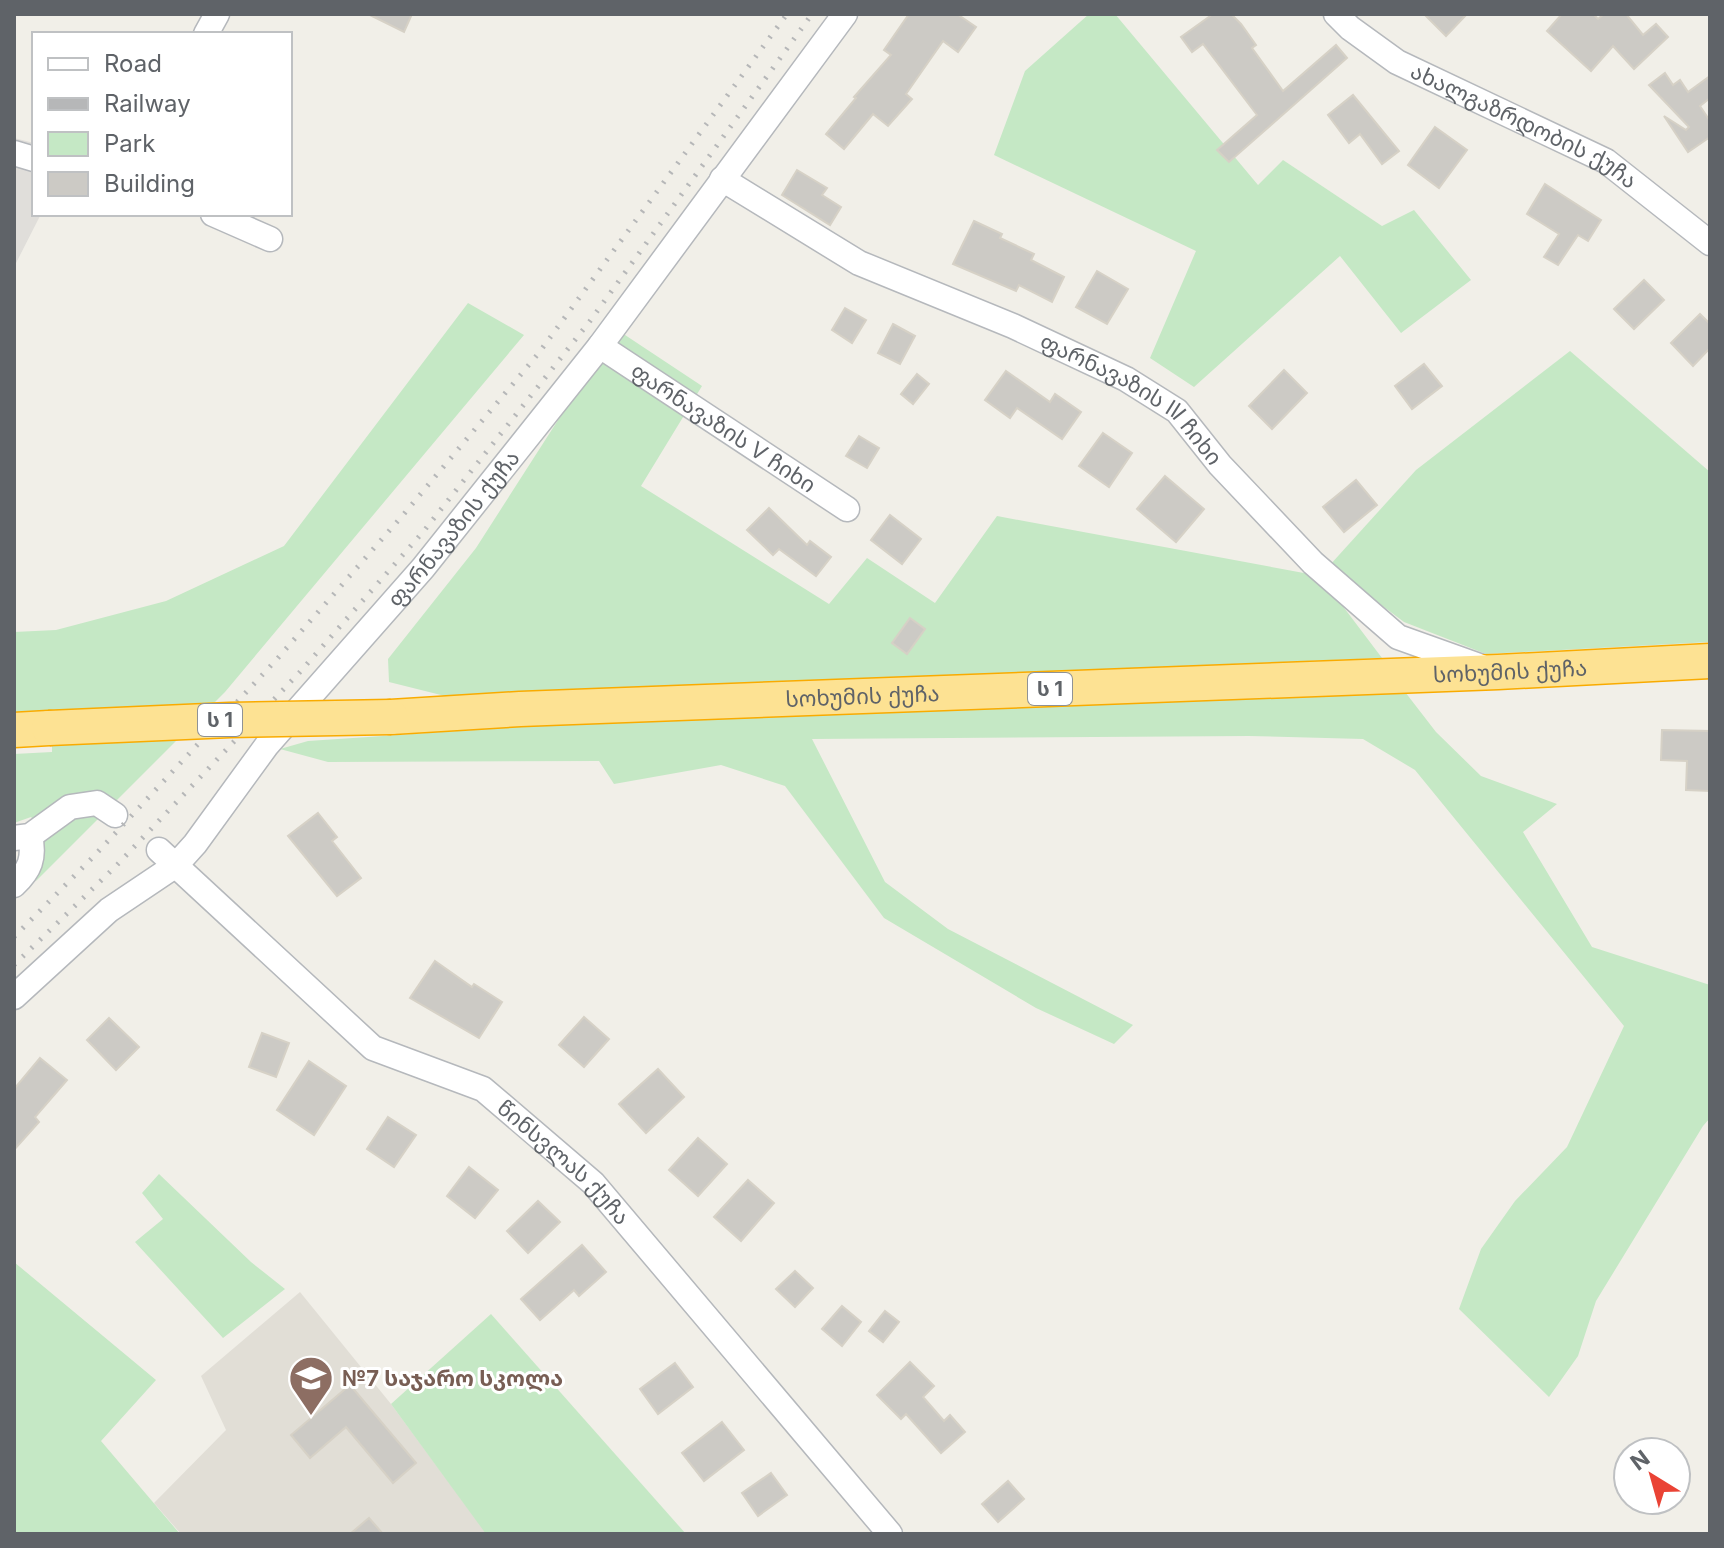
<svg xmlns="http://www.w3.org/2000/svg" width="1724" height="1548" font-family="Inter,'Noto Sans Georgian',sans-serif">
	<rect width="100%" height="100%" fill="#f1efe8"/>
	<path fill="#e0deda" d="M14,138L34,143V214H41L14,267Z"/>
	<path fill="#e1ded6" d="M300,1292L391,1404L487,1534H181L154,1503L226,1430L201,1376Z"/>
	<g fill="#c5e8c5">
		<path d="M1089,14H1115L1258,185L1283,160L1382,226L1414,210L1471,280L1401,333L1340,256L1194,387L1150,358L1196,251L994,155L1025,71Z"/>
		<path d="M468,303L524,335L225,692L36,881L45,833L31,817L14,823V754L52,752V718L14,719V632L56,630L166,601L284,546Z"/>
		<path d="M622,333L702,386L641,486L829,604L867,558L935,603L997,516L1320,576L1382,658L445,696L389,682L388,659L476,548L560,417Z"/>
		<path d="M1570,351L1710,472V642L1486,654L1404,622L1329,566L1416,470Z"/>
		<path d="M1402,688L1436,732L1481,776L1557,804L1523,832L1592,947L1710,985V1118L1703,1126L1596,1301L1578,1356L1549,1397L1459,1309L1481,1249L1515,1201L1567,1147L1624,1026L1415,770L1363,739L1249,736L812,739L885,882L948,929L1133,1025L1114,1044L1036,1008L884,918L785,786L721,765L614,784L599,761L328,762L280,749L308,741L754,711Z"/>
		<path d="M159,1174L251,1262L285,1289L223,1338L135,1242L163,1219L142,1193Z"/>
		<path d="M14,1262L156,1380L101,1441L180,1534H14Z"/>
		<path d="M491,1314L686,1534H486L391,1404Z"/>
	</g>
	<g fill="#cccac5" stroke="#d6d1c6" stroke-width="2">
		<path d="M368,14H412L404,32Z"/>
		<path d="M909,14H957L976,27L958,52L943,41L906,94L912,99L888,126L873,114L844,149L826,134L856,98L854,97L891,55L884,50Z"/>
		<path d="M1213,14H1231L1241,24L1256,45L1252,48L1283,91L1336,45L1347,58L1229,162L1217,150L1257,115L1203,44L1192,52L1181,37Z"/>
		<path d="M1424,14H1467L1446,36Z"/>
		<path d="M1562,14H1593L1598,19L1604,14H1626L1643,35L1656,24L1668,37L1634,69L1613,46L1591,71L1547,31Z"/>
		<path d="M1665,73L1673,85L1680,80L1688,92L1710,76V98L1700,106L1710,121V137L1688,152L1664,116L1686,130L1689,127L1649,85Z"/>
		<path d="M1353,95L1399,151L1382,164L1360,134L1349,143L1328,115Z"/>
		<path d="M1435,127L1467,150L1439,188L1408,165Z"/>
		<path d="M797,170L827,188L822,195L841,207L830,225L782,195Z"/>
		<path d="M1545,184L1601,220L1588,241L1578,235L1558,265L1544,257L1559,234L1527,214Z"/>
		<path d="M974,221L1002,234L1000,238L1034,254L1031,260L1064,277L1052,302L1019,285L1016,291L953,264Z"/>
		<path d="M1097,271L1128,289L1107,324L1076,307Z"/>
		<path d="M1644,280L1664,300L1634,329L1614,309Z"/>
		<path d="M845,308L866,320L852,343L832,330Z"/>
		<path d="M1700,314L1710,324V348L1693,366L1671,343Z"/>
		<path d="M893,324L915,336L900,364L878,353Z"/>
		<path d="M1424,364L1442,386L1412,409L1395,386Z"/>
		<path d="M1284,370L1307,393L1272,429L1249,406Z"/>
		<path d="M1006,371L1050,402L1055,394L1081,412L1062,439L1017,408L1010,418L985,400Z"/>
		<path d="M917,374L929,384L913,404L901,394Z"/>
		<path d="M1103,433L1132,453L1109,487L1079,466Z"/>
		<path d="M859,436L879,448L867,468L846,456Z"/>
		<path d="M1165,476L1204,509L1176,542L1137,509Z"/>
		<path d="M1356,480L1377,505L1344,532L1323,507Z"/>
		<path d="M769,508L807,545L810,541L831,557L816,576L779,549L773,555L747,530Z"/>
		<path d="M890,515L921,539L902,564L871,540Z"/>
		<path d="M910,618L925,629L907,654L892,643Z"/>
		<path d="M1662,730L1710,731V791L1686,790L1687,761L1661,760Z"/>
		<path d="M318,813L337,837L332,841L361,878L337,896L288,836Z"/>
		<path d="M435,961L472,987L474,984L502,1002L479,1038L410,998Z"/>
		<path d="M584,1017L609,1039L584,1067L559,1045Z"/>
		<path d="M109,1018L139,1047L116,1070L87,1040Z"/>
		<path d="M262,1033L289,1043L276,1077L249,1067Z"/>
		<path d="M40,1058L67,1080L35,1117L39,1122L14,1150V1089Z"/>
		<path d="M309,1061L346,1086L314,1135L277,1110Z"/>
		<path d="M658,1069L684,1097L646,1133L619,1104Z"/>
		<path d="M388,1117L416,1135L394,1167L367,1149Z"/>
		<path d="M698,1138L727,1164L698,1196L669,1170Z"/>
		<path d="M469,1167L498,1190L475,1218L447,1196Z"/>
		<path d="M748,1180L774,1203L741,1241L714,1217Z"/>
		<path d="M538,1201L560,1222L528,1253L507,1231Z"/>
		<path d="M582,1245L606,1272L579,1296L574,1290L540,1320L521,1299Z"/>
		<path d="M795,1271L813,1288L795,1307L776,1289Z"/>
		<path d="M842,1306L861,1322L842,1346L822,1329Z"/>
		<path d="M885,1311L899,1322L883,1342L869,1331Z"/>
		<path d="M910,1362L934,1386L923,1397L944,1421L950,1415L965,1432L941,1453L906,1414L901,1419L877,1395Z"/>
		<path d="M675,1363L693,1387L658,1414L640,1389Z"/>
		<path d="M350,1385L416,1463L393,1483L346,1427L310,1458L291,1435Z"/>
		<path d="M722,1422L744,1450L704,1481L682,1453Z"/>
		<path d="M771,1473L787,1495L758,1516L742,1493Z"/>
		<path d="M1008,1481L1024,1499L998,1522L982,1504Z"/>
		<path d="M369,1518L383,1534H350Z"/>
	</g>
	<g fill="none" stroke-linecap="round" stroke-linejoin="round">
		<g stroke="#b5b8bc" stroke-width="27">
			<g id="minor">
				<path id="s1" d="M1336,14L1350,28L1397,62L1606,161L1710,243"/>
				<path d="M206,34L217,14"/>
				<path d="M14,153L34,159"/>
				<path id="s2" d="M722,179L859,263L1013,326L1126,379L1177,411L1220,465L1313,563L1398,637L1482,667"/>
				<path d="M213,214L270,239"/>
				<path id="s3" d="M600,346L847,509"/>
				<path d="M14,838L30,836L70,807L97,803L115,815"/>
				<path id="s4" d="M159,850L373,1048L483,1089L593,1183L890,1534"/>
				<path d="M14,885C30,870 35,858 30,836"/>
				<path id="s5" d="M14,997L109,910L176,865L195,844L267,745L423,568L600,346L845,14"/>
			</g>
		</g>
		<g stroke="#f9ab00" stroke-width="37">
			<g id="highway">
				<path id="s6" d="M391,717L520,709L1498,672L1710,661"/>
				<path d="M14,730L49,728"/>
			</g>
		</g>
		<use href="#minor" stroke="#fff" stroke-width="24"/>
		<use href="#highway" stroke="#fde293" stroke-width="34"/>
		<g stroke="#b6b7b8" stroke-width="5" stroke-dasharray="2 10" stroke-linecap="butt">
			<path d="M14,937L95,855L277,659L403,515L538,354L787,14"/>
			<path d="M14,965L115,867L299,673L423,532L590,321L812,14"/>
		</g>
		<g stroke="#f9ab00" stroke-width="37" stroke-linecap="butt">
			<path id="highway-bridge" d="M49,728L230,720L391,717"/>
		</g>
		<use href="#highway-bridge" stroke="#fde293" stroke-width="34"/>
	</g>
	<defs>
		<g id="school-pin" transform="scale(2.3)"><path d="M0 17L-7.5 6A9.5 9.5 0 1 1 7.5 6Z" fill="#8d6e63" stroke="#fff"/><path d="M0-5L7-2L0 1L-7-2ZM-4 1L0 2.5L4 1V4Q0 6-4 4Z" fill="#fff"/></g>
	</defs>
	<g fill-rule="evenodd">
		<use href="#school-pin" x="311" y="1378"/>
	</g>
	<g text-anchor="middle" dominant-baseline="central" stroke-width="6" stroke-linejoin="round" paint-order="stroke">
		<g fill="#fff" stroke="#8f9295" stroke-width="2">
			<rect x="1028" y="673" width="44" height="32" rx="6"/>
			<rect x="198" y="704" width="44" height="32" rx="6"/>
		</g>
		<g font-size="20" font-weight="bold" fill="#5f6368">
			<text x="1050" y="689">ს 1</text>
			<text x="220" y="720">ს 1</text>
		</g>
		<g font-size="22" fill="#5f6368" stroke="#fff">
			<text stroke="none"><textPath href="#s1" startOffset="220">ახალგაზრდობის ქუჩა</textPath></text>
			<text stroke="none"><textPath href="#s2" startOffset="468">ფარნავაზის III ჩიხი</textPath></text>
			<text stroke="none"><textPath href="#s3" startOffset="148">ფარნავაზის V ჩიხი</textPath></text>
			<text stroke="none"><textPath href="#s5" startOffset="646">ფარნავაზის ქუჩა</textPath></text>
			<text stroke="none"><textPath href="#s6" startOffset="1120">სოხუმის ქუჩა</textPath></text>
			<text stroke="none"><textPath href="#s6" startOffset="472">სოხუმის ქუჩა</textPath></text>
			<text stroke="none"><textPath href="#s4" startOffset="518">წინსვლას ქუჩა</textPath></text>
		</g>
		<g font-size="22" font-weight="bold" fill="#785e54" stroke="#fff" text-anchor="start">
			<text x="342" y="1378">№7 საჯარო სკოლა</text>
		</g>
	</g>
	<rect width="1724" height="1548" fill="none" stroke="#5f6368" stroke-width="32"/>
	<rect x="32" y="32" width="260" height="184" fill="#ffffff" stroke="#bfc1c3" stroke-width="2"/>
	<rect x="48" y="58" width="40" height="12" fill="#ffffff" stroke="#bfc1c3" stroke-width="2"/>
	<text x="104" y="72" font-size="24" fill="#5f6368">Road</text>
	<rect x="48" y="98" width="40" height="12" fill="#b6b7b8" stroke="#bfc1c3" stroke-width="2"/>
	<text x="104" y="112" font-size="24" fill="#5f6368">Railway</text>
	<rect x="48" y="132" width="40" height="24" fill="#c5e8c5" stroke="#bfc1c3" stroke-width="2"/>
	<text x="104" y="152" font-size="24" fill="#5f6368">Park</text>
	<rect x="48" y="172" width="40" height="24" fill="#cccac5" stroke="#bfc1c3" stroke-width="2"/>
	<text x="104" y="192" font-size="24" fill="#5f6368">Building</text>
	<g transform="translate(1652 1476) rotate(323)"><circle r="38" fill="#ffffff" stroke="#bfc1c3" stroke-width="2"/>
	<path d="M0-6L14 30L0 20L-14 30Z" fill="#ea4335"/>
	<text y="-12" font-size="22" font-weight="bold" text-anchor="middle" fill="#5f6368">N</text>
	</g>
</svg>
